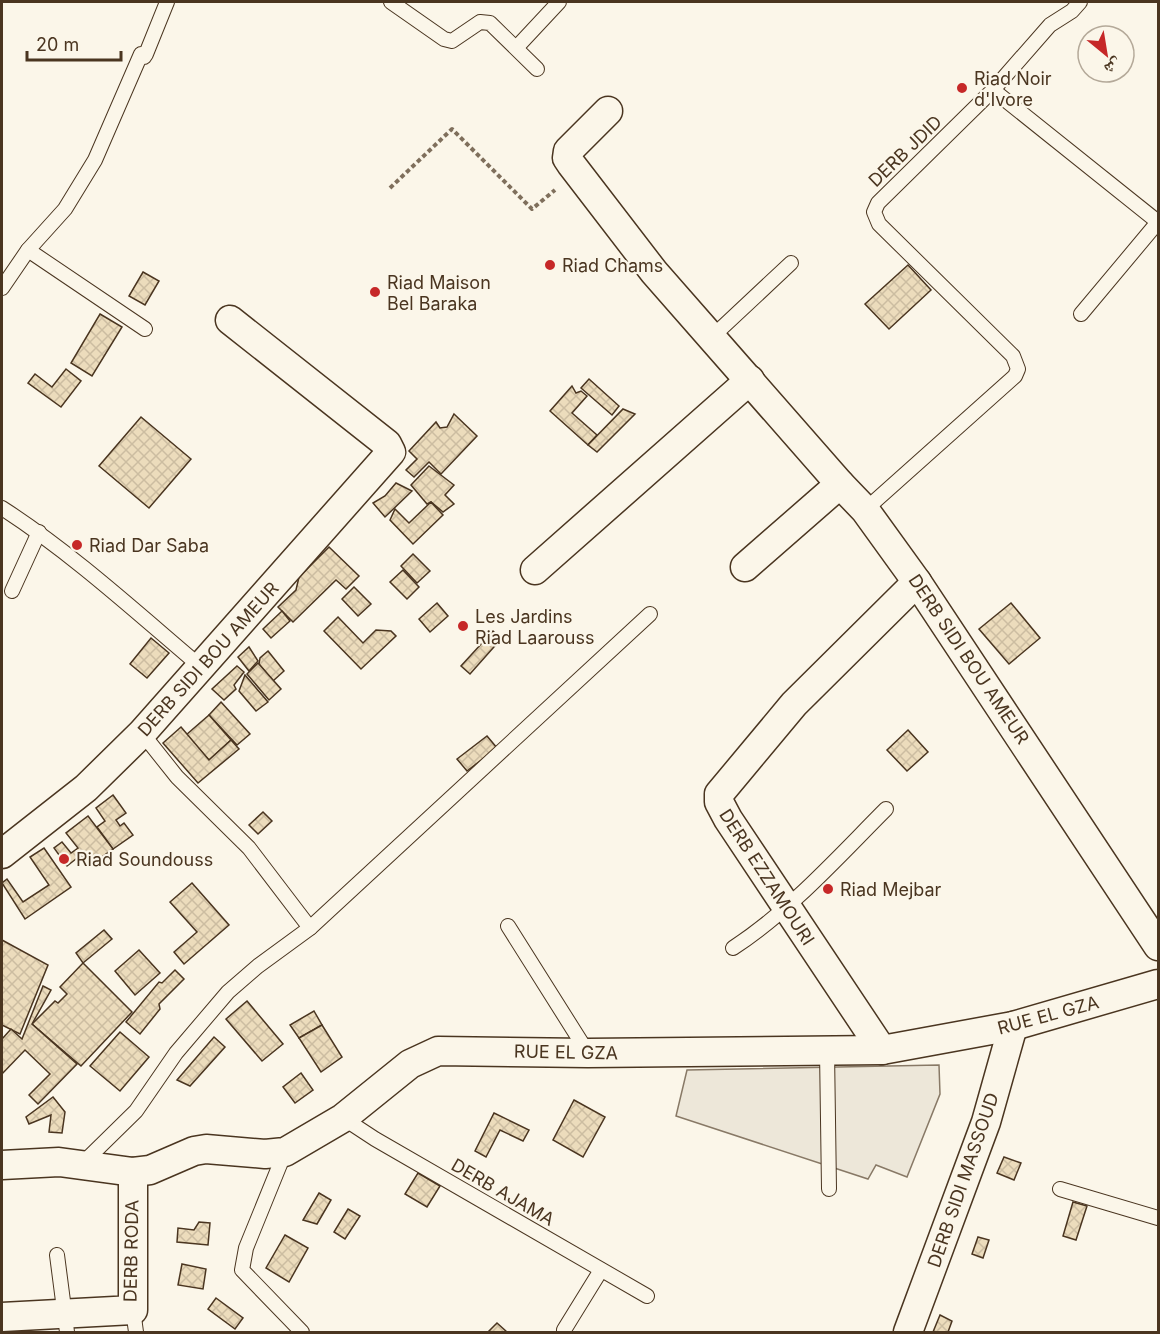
<svg xmlns="http://www.w3.org/2000/svg" width="1160" height="1334" font-family="Inter,'Noto Naskh Arabic',sans-serif">
	<defs>
		<pattern id="building-cross-hatch" width="8" height="8" patternUnits="userSpaceOnUse" patternTransform="scale(1.5)"><rect width="8" height="8" fill="#ecdcbc"/><path d="M0 0l8 8M0 8l8-8" fill="none" stroke="#ccbda1"/></pattern>
	</defs>
	<rect width="100%" height="100%" fill="#fbf6e9"/>
	<path fill="#ede7d9" stroke="#887966" stroke-width="1.5" d="M939,1065L940,1094L907,1177L876,1165L868,1179L676,1116L687,1070Z"/>
	<g fill="url(#building-cross-hatch)" stroke="#4a3520" stroke-width="1.5">
		<path d="M908,265L931,290L889,329L865,304Z"/>
		<path d="M143,272L159,281L145,305L129,296Z"/>
		<path d="M100,314L122,327L92,376L71,363Z"/>
		<path d="M66,369L81,381L61,407L28,383L35,374L52,387Z"/>
		<path d="M589,379L619,406L612,415L581,388Z"/>
		<path d="M572,386L576,393L581,391L587,396L572,413L597,435L588,445L550,411Z"/>
		<path d="M623,409L635,414L597,452L588,445Z"/>
		<path d="M454,414L477,436L441,474L429,462L414,477L406,470L417,459L409,451L436,422L440,428L447,427Z"/>
		<path d="M141,417L191,459L149,508L99,466Z"/>
		<path d="M429,466L454,485L445,495L454,504L443,512L431,502L427,504L411,485Z"/>
		<path d="M396,483L412,491L385,517L373,503L385,496Z"/>
		<path d="M431,502L443,515L413,544L390,520L395,509L409,523Z"/>
		<path d="M329,547L359,576L346,589L336,580L293,622L278,607L296,590L299,577Z"/>
		<path d="M413,554L430,571L417,583L401,566Z"/>
		<path d="M403,570L419,587L407,599L390,582Z"/>
		<path d="M354,587L371,604L358,616L342,599Z"/>
		<path d="M437,603L448,616L430,632L419,619Z"/>
		<path d="M1011,603L1040,638L1009,664L979,629Z"/>
		<path d="M282,611L290,621L271,638L263,629Z"/>
		<path d="M338,617L363,643L376,630L391,631L396,636L361,669L324,631Z"/>
		<path d="M493,631L501,639L470,674L461,666Z"/>
		<path d="M151,638L169,653L147,678L130,664Z"/>
		<path d="M249,647L258,661L249,671L238,657Z"/>
		<path d="M268,651L284,671L273,681L259,664L260,658Z"/>
		<path d="M258,663L281,689L269,700L247,674Z"/>
		<path d="M237,666L244,672L234,685L236,689L224,700L212,689Z"/>
		<path d="M245,675L268,702L256,711L239,691Z"/>
		<path d="M221,702L250,734L237,745L209,715Z"/>
		<path d="M209,715L231,740L209,760L186,735Z"/>
		<path d="M181,727L209,760L231,740L239,749L198,783L163,743Z"/>
		<path d="M908,730L928,752L907,771L887,750Z"/>
		<path d="M487,736L497,748L467,771L457,759Z"/>
		<path d="M113,795L126,813L116,820L120,826L124,823L133,835L113,849L97,827L105,821L96,808Z"/>
		<path d="M263,812L272,821L258,834L249,825Z"/>
		<path d="M88,816L113,849L89,866L81,855L67,866L54,848L62,842L71,853L78,848L66,833Z"/>
		<path d="M44,848L71,887L25,919L2,883L7,879L23,902L49,885L30,857Z"/>
		<path d="M192,883L229,925L184,964L174,952L197,932L170,902Z"/>
		<path d="M104,930L112,939L83,963L76,953Z"/>
		<path d="M2,940L48,965L20,1034L2,1025Z"/>
		<path d="M139,950L160,973L135,995L115,971Z"/>
		<path d="M83,963L132,1012L81,1066L32,1024L55,1001L58,1003L67,994L60,987Z"/>
		<path d="M175,970L184,979L159,1004L160,1009L140,1034L126,1022L159,982L162,983Z"/>
		<path d="M43,986L51,990L32,1024L77,1064L38,1104L29,1095L50,1074L25,1050L2,1074V1039L11,1029L22,1039Z"/>
		<path d="M247,1001L283,1044L262,1061L226,1019Z"/>
		<path d="M314,1011L322,1025L299,1038L290,1025Z"/>
		<path d="M322,1025L342,1057L321,1072L299,1038Z"/>
		<path d="M120,1032L149,1057L120,1091L90,1066Z"/>
		<path d="M214,1037L225,1047L190,1086L177,1080Z"/>
		<path d="M301,1073L313,1090L295,1103L283,1087Z"/>
		<path d="M53,1097L65,1112L62,1133L49,1132L51,1115L29,1124L26,1117Z"/>
		<path d="M574,1100L605,1117L583,1157L553,1140Z"/>
		<path d="M494,1113L529,1130L523,1141L500,1130L486,1157L475,1151Z"/>
		<path d="M1004,1157L1021,1163L1014,1180L997,1173Z"/>
		<path d="M418,1173L440,1186L427,1207L405,1194Z"/>
		<path d="M319,1193L331,1200L317,1224L303,1220Z"/>
		<path d="M1073,1202L1087,1206L1076,1240L1063,1236Z"/>
		<path d="M348,1209L360,1216L345,1239L334,1232Z"/>
		<path d="M199,1222L210,1223L208,1245L177,1242L178,1228L194,1230Z"/>
		<path d="M285,1235L308,1248L289,1282L266,1268Z"/>
		<path d="M978,1237L989,1240L983,1258L972,1254Z"/>
		<path d="M182,1264L206,1269L203,1289L178,1285Z"/>
		<path d="M216,1298L243,1318L235,1329L208,1309Z"/>
		<path d="M940,1315L952,1321L948,1332H933Z"/>
		<path d="M497,1323L507,1332H488Z"/>
	</g>
	<g fill="none" stroke-linecap="round" stroke-linejoin="round">
		<g stroke="#4a3520" stroke-width="16">
			<g id="lane">
				<path d="M391,2L444,39L452,41L480,22L490,23L537,69"/>
				<path d="M517,47L559,2"/>
				<path d="M993,90L1158,222"/>
				<path d="M28,250L65,209L95,160L141,54L144,57L146,54L167,2"/>
				<path d="M2,288L28,250L145,329"/>
				<path d="M1081,314L1158,222"/>
				<path d="M712,337L791,263"/>
				<path d="M2,508C73,554 136,612 201,667"/>
				<path d="M865,510L1015,376L1018,369L1013,356L879,224L874,212L878,203L993,90L1050,25L1072,11L1080,2"/>
				<path d="M12,591L39,532"/>
				<path d="M142,733L177,777L249,848L310,928"/>
				<path d="M508,926L588,1053"/>
				<path d="M733,948C791,910 837,858 886,809"/>
				<path d="M827,1051L829,1189"/>
				<path d="M343,1118L375,1139L647,1296"/>
				<path d="M285,1152L246,1248L242,1270L302,1332"/>
				<path d="M82,1164L136,1111L176,1053L228,992L258,966L310,928L650,614"/>
				<path d="M1060,1189L1158,1218"/>
				<path d="M57,1255L67,1332"/>
				<path d="M133,1310L136,1332"/>
				<path d="M564,1330L601,1270"/>
			</g>
		</g>
		<g stroke="#4a3520" stroke-width="31">
			<g id="street">
				<path d="M608,111L568,151L567,158L571,164L654,272L840,484"/>
				<path d="M745,567L840,484L865,510L917,582L1158,946"/>
				<path d="M535,570L750,380"/>
				<path d="M2,854L86,788L142,733L391,452L387,444L230,320"/>
				<path d="M882,1050L728,819L719,802V794L794,704L917,582"/>
				<path d="M2,1165L59,1162L133,1172L150,1170L194,1151L206,1149L265,1154L285,1152L343,1118L410,1064L438,1051L588,1053L882,1050L1013,1026L1158,984"/>
				<path d="M2,1317L133,1310V1172"/>
				<path d="M908,1332L986,1122L1013,1026"/>
			</g>
		</g>
		<path stroke="#7f6f5c" stroke-width="4" stroke-dasharray="4.5 3" stroke-linecap="butt" d="M390,188L452,129L532,209L555,190"/>
		<use href="#lane" stroke="#fbf6e9" stroke-width="14"/>
		<use href="#street" stroke="#fbf6e9" stroke-width="28"/>
	</g>
	<g fill="#c62828" stroke="#fbf6e9" stroke-width="2">
		<circle cx="962" cy="88" r="6"/>
		<circle cx="550" cy="265" r="6"/>
		<circle cx="375" cy="292" r="6"/>
		<circle cx="77" cy="545" r="6"/>
		<circle cx="463" cy="626" r="6"/>
		<circle cx="64" cy="859" r="6"/>
		<circle cx="828" cy="889" r="6"/>
	</g>
	<g text-anchor="middle" dominant-baseline="central" stroke-width="4.5" stroke-linejoin="round" paint-order="stroke">
		<g font-size="18" fill="#4a3520" stroke="#fbf6e9" text-anchor="start">
			<text x="974" y="78">Riad Noir<tspan x="974" dy="21">d'Ivore</tspan></text>
			<text x="562" y="265">Riad Chams</text>
			<text x="387" y="282">Riad Maison<tspan x="387" dy="21">Bel Baraka</tspan></text>
			<text x="89" y="545">Riad Dar Saba</text>
			<text x="475" y="616">Les Jardins<tspan x="475" dy="21">Riad Laarouss</tspan></text>
			<text x="76" y="859">Riad Soundouss</text>
			<text x="840" y="889">Riad Mejbar</text>
		</g>
		<g font-size="18" fill="#4a3520" stroke="#fbf6e9">
			<text transform="translate(905 151) rotate(-44)">DERB JDID</text>
			<text transform="translate(208 659) rotate(-48)">DERB SIDI BOU AMEUR</text>
			<text transform="translate(969 659) rotate(56)">DERB SIDI BOU AMEUR</text>
			<text transform="translate(767 877) rotate(57)">DERB EZZAMOURI</text>
			<text transform="translate(1048 1015) rotate(-15)">RUE EL GZA</text>
			<text transform="translate(566 1052) rotate(1)">RUE EL GZA</text>
			<text transform="translate(963 1180) rotate(-71)">DERB SIDI MASSOUD</text>
			<text transform="translate(503 1192) rotate(30)">DERB AJAMA</text>
			<text transform="translate(131 1251) rotate(-89)">DERB RODA</text>
		</g>
	</g>
	<rect width="1160" height="1334" fill="none" stroke="#4a3520" stroke-width="6"/>
	<g transform="translate(1106 54) rotate(150)"><circle r="28" fill="#fbf6e9" stroke="#b4a999" stroke-width="1.5"/>
	<path d="M0-4.5L10 22L0 15L-10 22Z" fill="#c62828"/>
	<text y="-9" font-size="16" font-weight="bold" text-anchor="middle" fill="#4a3520">ش</text>
	</g>
	<path d="M27 51v9h94v-9" fill="none" stroke="#4a3520" stroke-width="3"/>
	<text x="36" y="51" font-size="18" fill="#4a3520" stroke="#fbf6e9" stroke-width="4.5" paint-order="stroke">20 m</text>
</svg>
